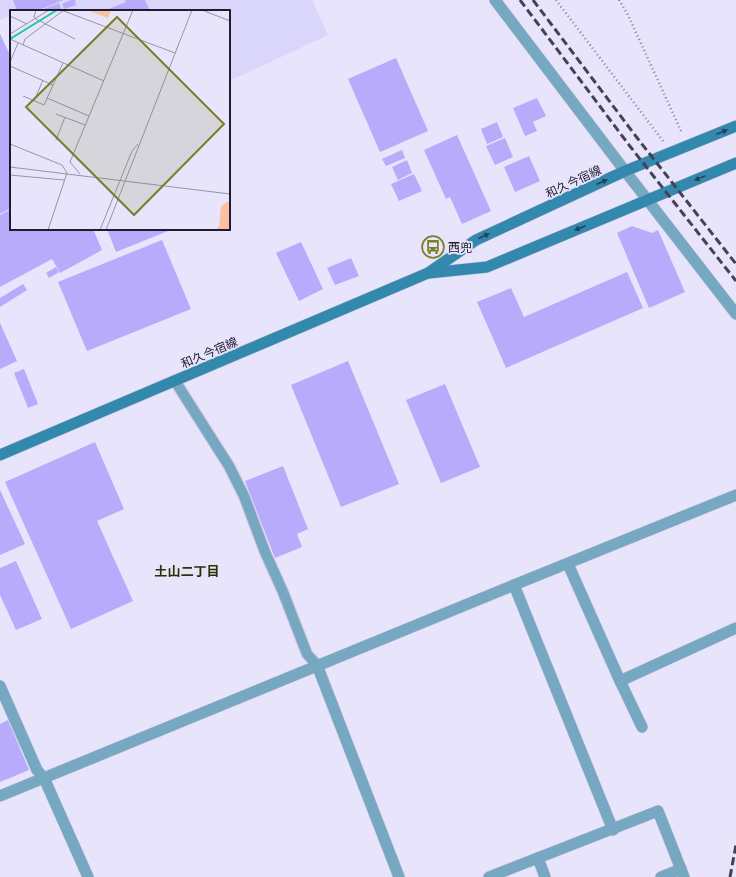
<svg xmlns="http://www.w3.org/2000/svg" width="736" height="877" font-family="Commissioner,'Noto Sans JP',sans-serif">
	<rect width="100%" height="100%" fill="#e7e4fb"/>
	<path fill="#dad5fb" d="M0,0H312L328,35L229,81V11H11V15L0,20Z"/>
	<g fill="#b8abfc">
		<path d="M13,0H63L37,11H17Z"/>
		<path d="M71,0H75L76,5L64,9L62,4Z"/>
		<path d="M125,0H145L150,11H104L126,2Z"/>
		<path d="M59,3L62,11H45L44,9Z"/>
		<path d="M0,34L11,57V208L0,214Z"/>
		<path d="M396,58L428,131L380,152L348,79Z"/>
		<path d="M537,98L546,116L533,122L537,131L525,136L513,108Z"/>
		<path d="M497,122L503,137L487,144L481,129Z"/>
		<path d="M457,135L491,211L462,224L450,197L446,199L424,150Z"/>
		<path d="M505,138L513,157L495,165L486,146Z"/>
		<path d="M402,150L405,158L386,166L382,159Z"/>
		<path d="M529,156L540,181L515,192L504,167Z"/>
		<path d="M407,160L412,173L398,180L392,167Z"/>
		<path d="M414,174L422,191L399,201L391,184Z"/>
		<path d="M11,209V229H93L102,250L60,273L52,259L0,287V215Z"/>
		<path d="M632,226L652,233L658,230L685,292L649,308L617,233Z"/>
		<path d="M107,229H167L168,231L116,252Z"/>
		<path d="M162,240L191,309L87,351L58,282Z"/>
		<path d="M301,242L323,289L299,301L276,253Z"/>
		<path d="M351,258L359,276L335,285L327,268Z"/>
		<path d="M56,267L59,272L49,278L46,273Z"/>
		<path d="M627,272L643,308L506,368L477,302L511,288L524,317Z"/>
		<path d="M23,284L27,290L0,307V298Z"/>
		<path d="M0,323L17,361L0,369Z"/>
		<path d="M348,361L399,484L341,507L291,385Z"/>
		<path d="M24,369L38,404L28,408L14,373Z"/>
		<path d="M445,384L480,467L441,483L406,400Z"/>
		<path d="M95,442L124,509L97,521L133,601L71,629L5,482Z"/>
		<path d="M283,466L308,529L297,534L302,547L275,558L245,481Z"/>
		<path d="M0,490L25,544L0,555Z"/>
		<path d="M16,561L42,619L16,630L0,595V568Z"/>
		<path d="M8,720L29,770L0,782V724Z"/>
	</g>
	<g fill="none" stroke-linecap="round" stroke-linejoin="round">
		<g stroke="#c3c0d6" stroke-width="12">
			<path id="service" d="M175,381L229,466L244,496L265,552L283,592L307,654L317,665"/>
		</g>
		<g stroke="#c3c0d6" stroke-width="12">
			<g id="minor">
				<path d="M568,564L620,681L642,727"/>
				<path d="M514,585L613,830"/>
				<path d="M317,665L399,877"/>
				<path d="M620,681L736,628"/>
				<path d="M0,686L37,770L44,778L88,877"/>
				<path d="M0,796L514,585L736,495"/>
				<path d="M538,858L545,877"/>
				<path d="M489,877L658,811L684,877"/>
				<path d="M661,877L681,869"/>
			</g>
		</g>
		<g stroke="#c3c0d6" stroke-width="12">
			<path id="tertiary" d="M495,0L625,171L736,314"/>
		</g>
		<g stroke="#c3c0d6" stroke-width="12">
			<g id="secondary">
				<path d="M429,273L487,267L736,163"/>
				<path d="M0,455L428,273L476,240L625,171L736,126"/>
			</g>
		</g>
		<g stroke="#858197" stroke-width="2.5" stroke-dasharray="1 3" stroke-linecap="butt">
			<path d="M556,0L663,141"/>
			<path d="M619,0L628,15L682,133"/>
		</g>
		<use href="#service" stroke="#76a8c1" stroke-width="10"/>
		<use href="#minor" stroke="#76a8c1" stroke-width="11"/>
		<use href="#tertiary" stroke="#76a8c1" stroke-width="11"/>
		<use href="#secondary" stroke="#3388ad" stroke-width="11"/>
		<g stroke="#444055" stroke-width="3" stroke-dasharray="8 4" stroke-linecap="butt">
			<path d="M520,0L629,145L736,281"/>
			<path d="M533,0L638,139L736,264"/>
			<path d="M730,877L736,845"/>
		</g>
	</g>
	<defs><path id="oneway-solid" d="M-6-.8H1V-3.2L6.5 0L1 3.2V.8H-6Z"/></defs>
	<g fill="#26415c">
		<use href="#oneway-solid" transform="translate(722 132) rotate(-22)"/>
		<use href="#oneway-solid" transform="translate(700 178) rotate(158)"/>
		<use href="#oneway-solid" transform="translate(602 182) rotate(-25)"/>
		<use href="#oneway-solid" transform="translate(580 228) rotate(157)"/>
		<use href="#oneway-solid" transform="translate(484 236) rotate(-25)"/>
	</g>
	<defs>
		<g id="bus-ring" transform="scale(1.15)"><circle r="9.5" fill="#e7e4fb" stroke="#7b7e27" stroke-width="1.5"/><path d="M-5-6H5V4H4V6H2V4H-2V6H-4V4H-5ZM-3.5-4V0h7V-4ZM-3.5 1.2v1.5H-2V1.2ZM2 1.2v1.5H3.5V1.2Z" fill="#7b7e27"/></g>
	</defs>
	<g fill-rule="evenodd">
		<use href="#bus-ring" x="433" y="247"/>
	</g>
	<g text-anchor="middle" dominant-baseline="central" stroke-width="3.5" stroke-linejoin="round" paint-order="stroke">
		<g font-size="12" fill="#1f1b30" stroke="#e7e4fb">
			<text transform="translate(573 181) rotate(-25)">和久今宿線</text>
			<text transform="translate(209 352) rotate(-23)">和久今宿線</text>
		</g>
		<g font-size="12" fill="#1f1b30" stroke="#e7e4fb" text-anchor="start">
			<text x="448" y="247">西兜</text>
		</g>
		<g font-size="13" font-weight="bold" fill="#2e2f05" stroke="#e7e4fb">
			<text x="187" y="571">土山二丁目</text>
		</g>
	</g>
	<g transform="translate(10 10)">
		<rect width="220" height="220" fill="#e7e4fb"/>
		<path d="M77,0H101L98,8ZM216,192H220V220H206L209,216L211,197Z" fill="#fbc1a0"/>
		<path fill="none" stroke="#16caa1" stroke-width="2" d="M0,29L47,0"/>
		<path fill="none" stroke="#9794aa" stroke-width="1" d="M26,0L24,7L26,9L65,29M51,0L165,43M192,0L220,11M0,6L17,14M0,24L39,0M0,29L94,71M13,35L15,29L54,0M0,52L8,33M0,56L43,75M13,86L34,95L53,53M37,88L79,106M24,91L33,70M46,104L75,115M46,130L55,107M0,134L52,155L57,163L38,220M0,157L220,184M70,164L60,152L123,0M0,165L54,170M90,220L122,141L128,134M96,220L182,0"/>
		<path fill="#7b7e27" fill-opacity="0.15" stroke="#7b7e27" stroke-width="2" d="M107,7L214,114L124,205L16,97Z"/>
		<rect width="220" height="220" fill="none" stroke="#1f1b30" stroke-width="2"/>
	</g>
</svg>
